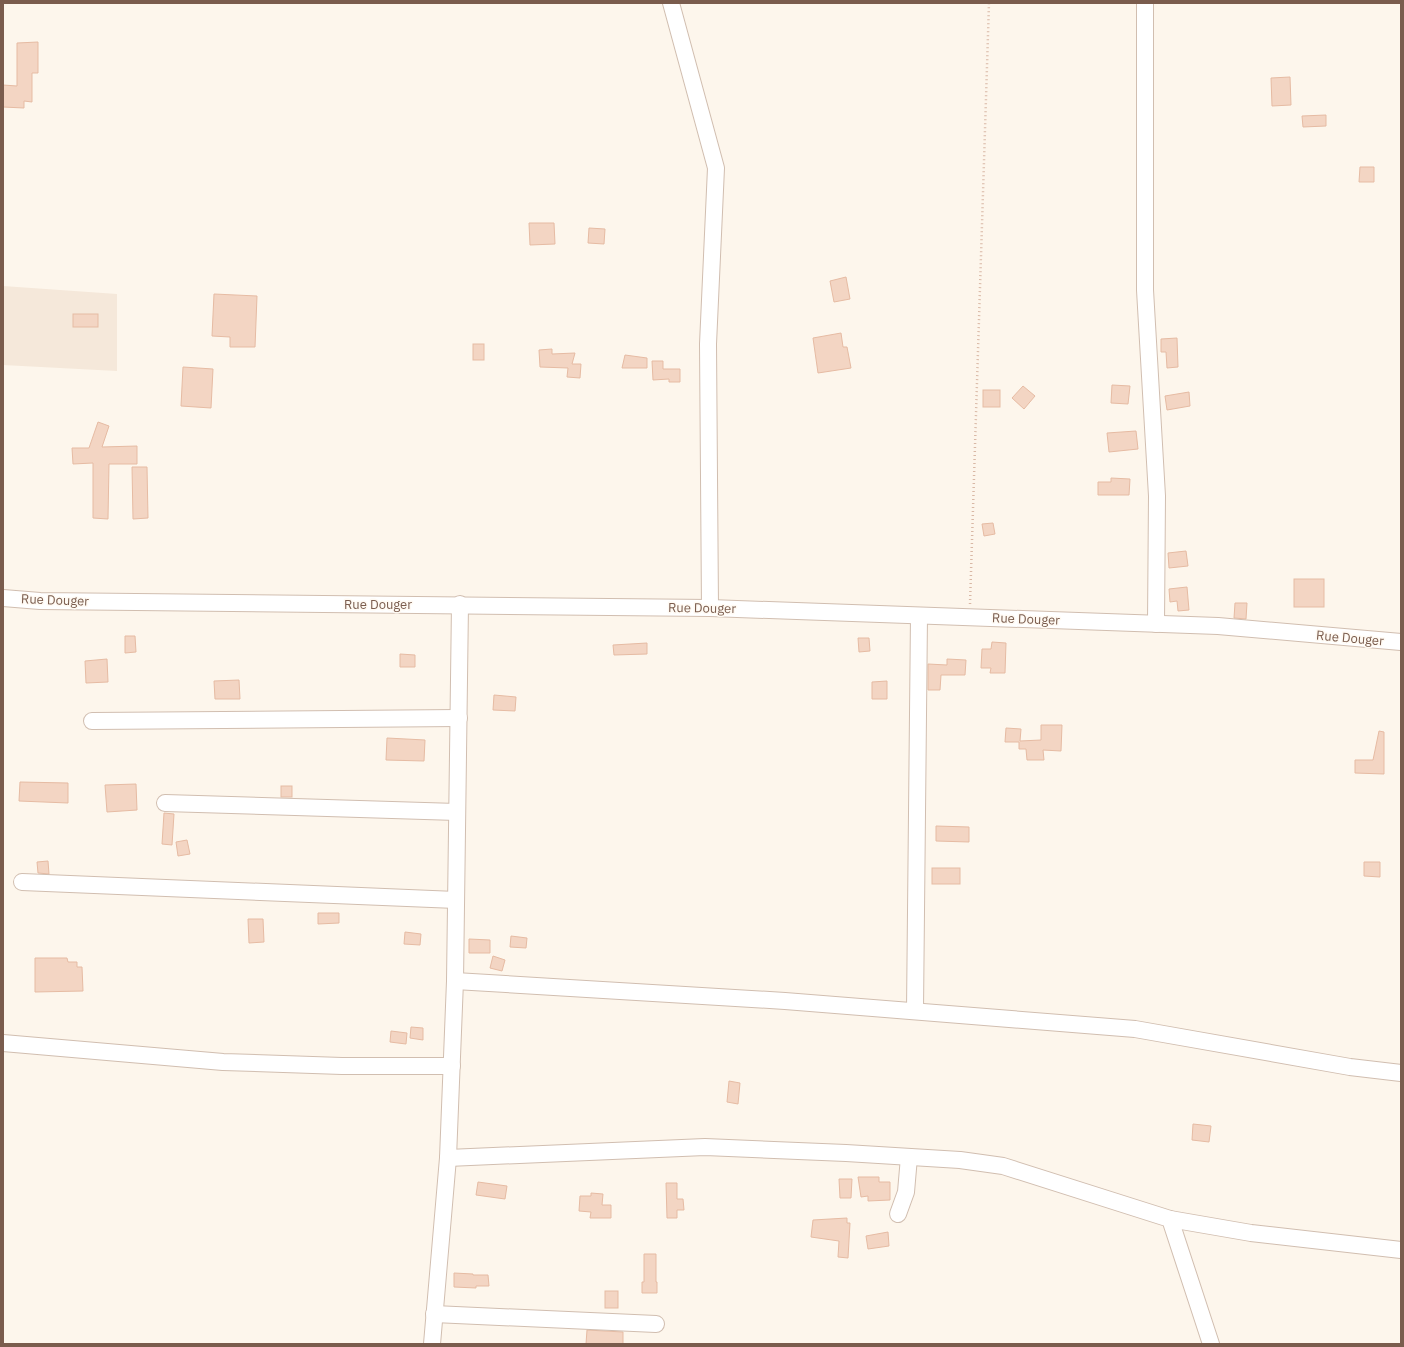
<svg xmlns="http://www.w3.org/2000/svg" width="1404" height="1347" font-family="'IBM Plex Sans',sans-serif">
	<rect width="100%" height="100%" fill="#fdf6ec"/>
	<path fill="#f5e8da" d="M3,286L117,294V371L3,365Z"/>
	<g fill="#f3d5c3" stroke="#e6bba3">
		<path d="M38,42V73H32V102L24,101V108L3,107V85L17,86V43Z"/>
		<path d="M1290,77L1291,105L1272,106L1271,78Z"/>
		<path d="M1326,115V126L1303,127L1302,116Z"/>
		<path d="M1360,167H1374V182H1359Z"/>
		<path d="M529,223H554L555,244L530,245Z"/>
		<path d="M589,228L605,229L604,244L588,243Z"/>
		<path d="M846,277L850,299L834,302L830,281Z"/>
		<path d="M214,294L257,296L255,347H230V337L212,336Z"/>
		<rect x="73" y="314" width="25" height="13"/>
		<path d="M841,333L843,347H847L851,368L818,373L813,338Z"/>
		<path d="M1177,338L1178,367L1167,368L1166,352H1161V339Z"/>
		<rect x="473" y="344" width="11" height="16"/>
		<path d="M552,349V354L575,353L572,364H581L580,378L567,377L568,368L540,367L539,350Z"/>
		<path d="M625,355L647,358V368H622Z"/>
		<path d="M652,361H663V369H680V382H669V379L653,380Z"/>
		<path d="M183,367L213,369L211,408L181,406Z"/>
		<path d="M1112,385L1130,386L1128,404L1111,403Z"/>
		<path d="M1023,386L1035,396L1024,409L1012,398Z"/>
		<rect x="983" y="390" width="17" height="17"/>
		<path d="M1189,392L1190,406L1167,410L1165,396Z"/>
		<path d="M98,422L109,426L102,447L137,446V464H109L108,519L93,518V463L73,464L72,448H89Z"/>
		<path d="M1136,431L1138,449L1109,452L1107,433Z"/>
		<path d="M132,467H147L148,518L133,519Z"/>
		<path d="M1111,478L1130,479L1129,495H1098V482H1111Z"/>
		<path d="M993,523L995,534L984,536L982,524Z"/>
		<path d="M1186,551L1188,566L1169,568L1168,553Z"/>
		<rect x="1294" y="579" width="30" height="28"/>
		<path d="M1187,587L1189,610L1178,611L1177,601L1170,602L1169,589Z"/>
		<path d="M1235,603H1247L1246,619L1234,618Z"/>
		<path d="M125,636H135L136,652L125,653Z"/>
		<path d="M858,638H869L870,651L859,652Z"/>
		<path d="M992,642L1006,643L1005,673H990L991,668H981L982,649H991Z"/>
		<path d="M647,643V654L614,655L613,645Z"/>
		<path d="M400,654L415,655V667H400Z"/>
		<path d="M107,659L108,682L86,683L85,661Z"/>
		<path d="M947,659L966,660L965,675H941L940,690H928V664L947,665Z"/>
		<path d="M239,680L240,699H215L214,681Z"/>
		<path d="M887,681V699H872V682Z"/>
		<path d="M494,695L516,697L515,711L493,710Z"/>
		<path d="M1041,725H1062L1061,751L1043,750L1044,760H1027L1026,749H1019V742H1005L1006,728L1021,729L1020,741L1041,740Z"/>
		<path d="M1379,731L1384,732V774L1355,773V760H1373Z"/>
		<path d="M387,738L425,740L424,761L386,760Z"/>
		<path d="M20,782L68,783V803L19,801Z"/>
		<path d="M136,784L137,810L107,812L105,785Z"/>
		<rect x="281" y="786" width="11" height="11"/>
		<path d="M164,813L174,814L172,845L162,844Z"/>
		<path d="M936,826L969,827V842L936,841Z"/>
		<path d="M187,840L190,854L178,856L176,842Z"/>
		<path d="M48,861L49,874L38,873L37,862Z"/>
		<path d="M1364,862H1380V877L1364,876Z"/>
		<rect x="932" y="868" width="28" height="16"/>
		<path d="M318,913H339V923L318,924Z"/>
		<path d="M248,919H263L264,942L249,943Z"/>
		<path d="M405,932L421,934L420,945L404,944Z"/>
		<path d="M511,936L527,938L526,948L510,947Z"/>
		<path d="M469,939L490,940V953H469Z"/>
		<path d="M493,956L505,960L502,971L490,968Z"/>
		<path d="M35,958H67L68,962H77V967H82L83,991L35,992Z"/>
		<path d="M411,1027L423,1028V1040L410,1038Z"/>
		<path d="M391,1031L407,1033L406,1044L390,1042Z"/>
		<path d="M729,1081L740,1083L738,1104L727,1102Z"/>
		<path d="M1193,1124L1211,1126L1209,1142L1192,1140Z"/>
		<path d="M858,1177H879V1182H890V1200L868,1201V1196L861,1197Z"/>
		<path d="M839,1179H852L851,1198H840Z"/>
		<path d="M478,1182L507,1186L505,1199L476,1195Z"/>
		<path d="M666,1183H677V1199H683L684,1210H677V1218H667Z"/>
		<path d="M591,1193L603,1194L602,1205H611V1218H590L591,1212L579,1211L580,1196H591Z"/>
		<path d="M847,1218V1223H850L848,1258L838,1257L839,1241L811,1237L813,1220Z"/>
		<path d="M888,1232L889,1246L868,1249L866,1236Z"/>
		<path d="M644,1254H656V1282H657V1293H642V1282H644Z"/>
		<path d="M454,1273L473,1274V1275H488L489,1286H476V1288L454,1287Z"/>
		<rect x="605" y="1291" width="13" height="17"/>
		<path d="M587,1330L623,1332V1344H586Z"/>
	</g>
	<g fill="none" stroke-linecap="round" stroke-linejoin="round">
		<g stroke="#d1beb0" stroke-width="18">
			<g id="minor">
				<path d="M671,3L716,168L708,344L710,608"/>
				<path d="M1145,3V290L1157,496L1156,624"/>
				<path d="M3,598L40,601L710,608L1218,626L1401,642"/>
				<path d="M92,721L459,718"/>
				<path d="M165,803L457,812"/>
				<path d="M22,882L456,900"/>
				<path d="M455,981L785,1001L1135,1029L1350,1067L1401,1073"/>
				<path d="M915,1010L919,616"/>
				<path d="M3,1043L223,1062L342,1066H452"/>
				<path d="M448,1158L705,1147L846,1153L960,1160L1003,1166L1170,1219L1211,1344"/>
				<path d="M898,1214L906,1192L909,1157"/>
				<path d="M1170,1219L1251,1233L1401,1250"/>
				<path d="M434,1314L656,1324"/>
				<path d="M432,1344L448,1158L455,981L460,604"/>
			</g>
		</g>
		<path stroke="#d9b8a5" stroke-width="2.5" stroke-dasharray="1 3" stroke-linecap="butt" d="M970,604L989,3"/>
		<use href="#minor" stroke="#fff" stroke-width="16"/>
	</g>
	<g text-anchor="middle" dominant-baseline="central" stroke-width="3" stroke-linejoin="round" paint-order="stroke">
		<g font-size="13" fill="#7a5c4d" stroke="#fffaf3">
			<text transform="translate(55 600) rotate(2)">Rue Douger</text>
			<text x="378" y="604">Rue Douger</text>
			<text transform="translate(702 608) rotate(1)">Rue Douger</text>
			<text transform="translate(1026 619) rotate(2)">Rue Douger</text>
			<text transform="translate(1350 638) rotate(5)">Rue Douger</text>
		</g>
	</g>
	<rect width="1404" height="1347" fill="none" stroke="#7a5c4d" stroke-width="8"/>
</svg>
